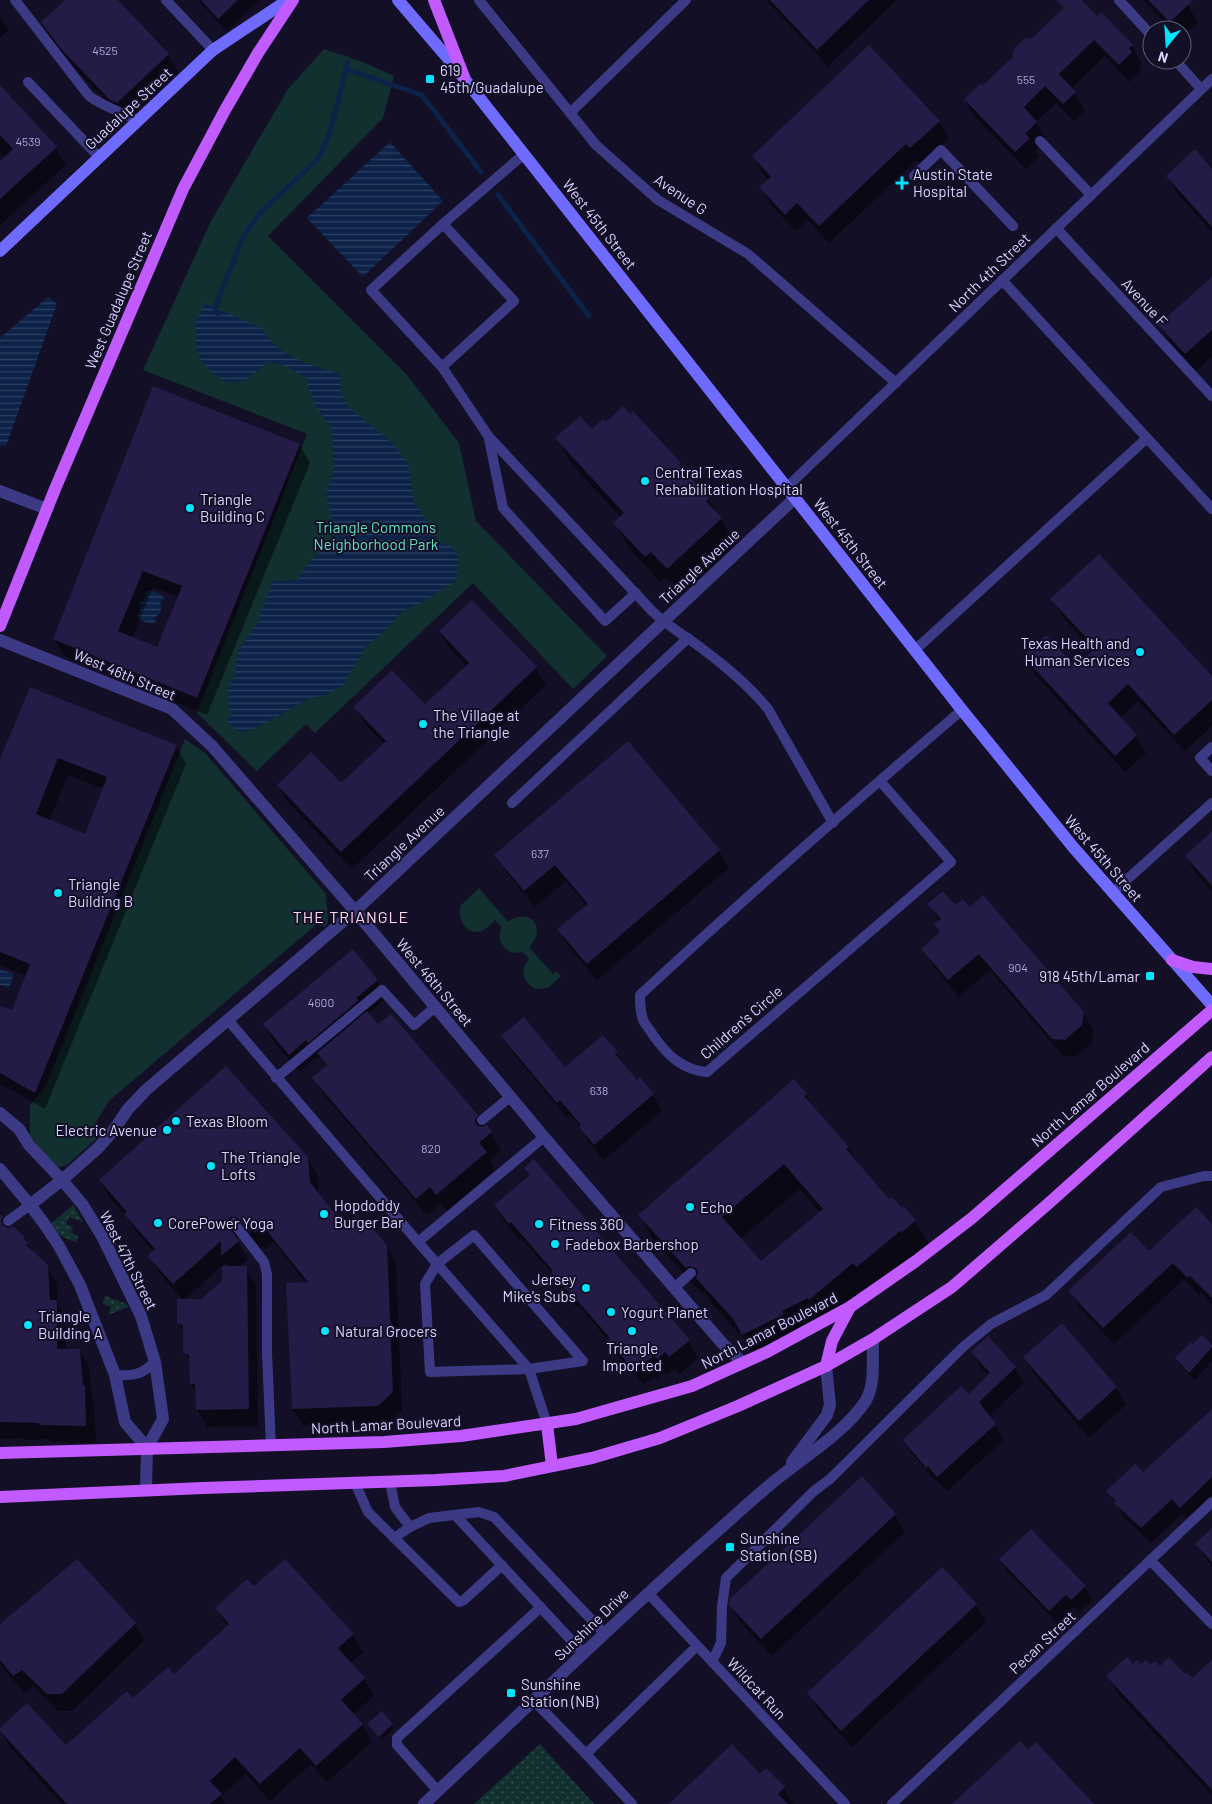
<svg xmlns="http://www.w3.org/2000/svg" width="1212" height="1804" font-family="Barlow,sans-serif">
	<defs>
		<pattern id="grass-dots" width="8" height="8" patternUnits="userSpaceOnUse" patternTransform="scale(1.25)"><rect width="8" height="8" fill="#12302f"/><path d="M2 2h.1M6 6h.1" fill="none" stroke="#344d4e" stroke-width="1.8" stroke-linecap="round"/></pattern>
		<pattern id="water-rules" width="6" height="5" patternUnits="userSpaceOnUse" patternTransform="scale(1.25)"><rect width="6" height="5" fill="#0c2248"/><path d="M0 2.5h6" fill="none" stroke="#2f4163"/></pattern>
	</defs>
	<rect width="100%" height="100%" fill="#130f26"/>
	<g fill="url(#grass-dots)">
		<path d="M73,1205L83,1222L69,1217L66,1224L73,1226L71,1233L78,1236L76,1242C65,1238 56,1236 51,1224Z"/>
		<path d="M105,1296L127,1304L128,1307L108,1315L111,1307L103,1304Z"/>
		<path d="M540,1744L594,1804H474Z"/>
	</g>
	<g fill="#12302f">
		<path d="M324,49L363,62L394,76L383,118L268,236L407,375L459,443L476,521L607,656L573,689L473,583L315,733L306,724L257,771L197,713L307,434L143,370L211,221L288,89Z"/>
		<path d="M185,739L206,754L326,894L328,922L325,927L322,926L318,923L110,1100L97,1120L96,1139L67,1165L61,1167H55L30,1136V1105L45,1088Z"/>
		<path d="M479,888L508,922C530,906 548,929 529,947L553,974L556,971L561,976L548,988L536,989C523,983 519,970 529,959L523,952L512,953C501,946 497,939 502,927L495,920C492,923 487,929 482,931C465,936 457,919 461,905Z"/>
	</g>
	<g fill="url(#water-rules)">
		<path d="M390,142L443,201L363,277L307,218Z"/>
		<path d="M48,297L57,304L6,446L0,445V338Z"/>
		<path d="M205,303L262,328C277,357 311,365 340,374L341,391L348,407L394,444L408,464L414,502L442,544L451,546L458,557L456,581L419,604L402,611L384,632L366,646L343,686L326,695L310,698L258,727L244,732L235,730L227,721L231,713L227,692L235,673L238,652L257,623L273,581L297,580L312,559L332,541L333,525L326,494L334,469L332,428L315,406L305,377L286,366L267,362C249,378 236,392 214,374C206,367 201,362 198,352C194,343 199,336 194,326Z"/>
		<path d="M152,591L160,594L165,600L160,602C163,609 161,614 154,618L156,622C147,624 141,622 136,614L140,612V603L146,597L145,592Z"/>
		<path d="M0,969L14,974L9,988L0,985Z"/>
	</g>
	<g fill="#0007" fill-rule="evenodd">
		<path d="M66,0H116L168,55L178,72L127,120L121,117L73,66L52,40L42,22Z"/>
		<path d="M198,0H259L227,31Z"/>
		<path d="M766,0H897L828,66Z"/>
		<path d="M1070,0H1080L1097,18L1132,46L1141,63L1139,65L1141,70L1129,82L1105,56L1071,89L1085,110L1074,121L1056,103L1036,122L1046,140L1035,151L1039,156L1026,169L975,117L965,100L982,88L1065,8Z"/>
		<path d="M1143,0H1184L1198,22L1182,37V30H1172Z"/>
		<path d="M0,16L9,30L0,38Z"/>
		<path d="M0,97L56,148L66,165L0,225V162L5,158L0,153Z"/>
		<path d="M939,121L949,138L921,165L917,160L829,243L808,220L796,231L771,205L761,187L769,180L763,174L753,156Z"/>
		<path d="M1212,170V232L1177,193L1167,176Z"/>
		<path d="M1212,278V356L1196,371L1170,342L1160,325Z"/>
		<path d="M154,387L300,445L310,463L207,715L64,656L54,639ZM153,587L178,597L157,648L132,638Z"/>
		<path d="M592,431L680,464L686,475L708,498L736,544L682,594L666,577L660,582L629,548L615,523L621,517L571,464L557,438Z"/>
		<path d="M1052,599L1212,678V726L1185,751L1138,701L1120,718L1136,736L1146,753L1125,772L1034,674L1024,657L1075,668L1094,651L1062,616Z"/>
		<path d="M440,632L536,668L546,685L352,869L288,802L278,785H341L384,744L365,724L355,707L425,706L467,666L450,649Z"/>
		<path d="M628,743L719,851L729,868L597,980L569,947L559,930L587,906L566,881L535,907L506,872L496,855Z"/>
		<path d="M176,746L186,764L45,1109L0,1084V1007L13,1012L27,976L0,965V763ZM68,775L104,789L86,835L49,821Z"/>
		<path d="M1212,833V891L1196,874L1186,857Z"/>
		<path d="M929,904L970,908L1083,1012L1093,1030L1092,1043L1075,1057L1063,1056L990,970L959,997L933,966L923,949L941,934L935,925L939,922Z"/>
		<path d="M377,980L387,998L368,1014L378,1026L477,1115L484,1128L486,1127L491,1133L501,1150L490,1160L495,1170L447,1211L440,1204L427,1215L324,1095L314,1078L326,1067L321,1057L318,1059L317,1057L299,1071L274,1042L265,1025Z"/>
		<path d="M503,1036L565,1069L616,1052L625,1068L636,1081L639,1079L653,1095L662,1111L604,1160L589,1143L580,1126L570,1115L567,1118L512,1052Z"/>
		<path d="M794,1081L806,1095L813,1107L848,1147L858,1165L889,1201L902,1210L904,1208L915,1221L930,1246L873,1292L758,1360L749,1344L712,1304L705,1292L702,1293L654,1241L640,1215ZM800,1189L820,1213L760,1263L740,1239Z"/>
		<path d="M307,1157L317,1175L319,1196L342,1226L386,1245L396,1263L402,1410L388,1423L303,1426L293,1409L306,1283L274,1242L266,1249L262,1246L260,1248L248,1234H240L237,1241L248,1259L238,1268H246L256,1285L258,1426L207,1427L197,1409V1394L191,1384V1363L185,1353L184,1334L178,1322L183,1300L159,1273L149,1256L154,1252L136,1232L127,1217L110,1198L100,1181ZM226,1262L230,1268L223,1282L201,1300H184Z"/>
		<path d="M525,1168L688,1340L698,1358L680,1374L675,1368L667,1375L664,1372L656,1379L654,1377L644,1385L619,1357L612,1345L579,1306L577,1308L562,1290L555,1277L522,1239L520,1240L505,1223L495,1206L530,1176Z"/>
		<path d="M0,1212L10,1229L13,1227L24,1237L33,1253L47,1266L57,1283L58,1305L66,1319V1350H79L89,1367L92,1399L94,1404L96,1443L52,1442L49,1439L26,1440L25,1438L0,1439Z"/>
		<path d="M1212,1226V1304L1201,1292L1199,1295L1184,1279L1114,1344L1080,1308L1070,1291L1148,1252Z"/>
		<path d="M1061,1325L1116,1388L1126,1405L1089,1438L1034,1374L1024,1357Z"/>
		<path d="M988,1338L1015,1368L1024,1383L989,1416L1004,1440L947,1491L937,1481L936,1482L913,1455L905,1440L969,1396L989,1376L981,1368L973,1352Z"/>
		<path d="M1193,1346L1212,1347V1361L1195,1380L1181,1367L1176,1359Z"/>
		<path d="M1212,1411V1502L1190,1523L1182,1514L1151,1543L1125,1519L1108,1491L1143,1474Z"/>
		<path d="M895,1515L905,1532L772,1656L741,1623L730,1605Z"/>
		<path d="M1031,1530L1085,1587L1093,1600L1079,1612L1074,1607L1057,1623L1008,1572L1000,1559Z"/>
		<path d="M1212,1533V1567L1197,1544Z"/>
		<path d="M285,1560L353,1635L363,1652L350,1664L364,1679L374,1696L353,1715L362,1724L372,1742L327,1782L311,1764L270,1801L246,1774L221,1796L226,1804H62L10,1747L0,1729L66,1747L133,1699L174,1676L228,1627L216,1608L254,1588Z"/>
		<path d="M942,1569L976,1605L986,1622L852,1747L819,1711L809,1693Z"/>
		<path d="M135,1624L144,1641L72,1711H58L33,1686L24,1693L0,1664V1625Z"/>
		<path d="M1212,1661V1795L1118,1694L1108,1676L1133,1665L1160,1668L1185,1675L1192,1679Z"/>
		<path d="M369,1725H392L394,1728L382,1740Z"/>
		<path d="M766,1769L784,1788L793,1804H670L760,1775Z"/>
	</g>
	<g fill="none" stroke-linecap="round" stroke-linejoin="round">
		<g stroke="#0c2248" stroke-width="5">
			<path d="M346,69L422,95L481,172"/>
			<path d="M498,195L589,316"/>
			<path d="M218,314L215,308L243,237L259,214L318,159L330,132L348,62"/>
		</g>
	</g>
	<g fill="#241b47" fill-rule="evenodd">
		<path d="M65,0H118L169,54L117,103L110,100L61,49L41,22Z"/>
		<path d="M201,0H238L218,19Z"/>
		<path d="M770,0H869L817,50Z"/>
		<path d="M1056,0H1082L1097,16L1101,12L1133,45L1129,48L1132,52L1119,65L1094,40L1059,74L1076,92L1063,104L1045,86L1024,107L1037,122L1025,134L1030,138L1015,152L964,99L980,84L982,86L1014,56L1012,54L1015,50L1014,49L1025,38L1027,39L1029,37L1031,39L1064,8Z"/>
		<path d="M1148,0H1193L1170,22Z"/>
		<path d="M869,45L940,121L910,148L906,144L819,226L797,203L785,215L759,187L771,177L752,156Z"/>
		<path d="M0,85L57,147L0,199V161L13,149L0,135Z"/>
		<path d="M1195,149L1212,169V227L1166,176Z"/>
		<path d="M1212,277V330L1185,354L1158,325Z"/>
		<path d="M153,386L300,444L197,698L53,639ZM143,571L182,586L157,647L118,631Z"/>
		<path d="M623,406L630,414L633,411L681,463L679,465L709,498L706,501L722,518L667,569L651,552L645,557L613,523L624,513L555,438L580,416L592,429L603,419L606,422Z"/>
		<path d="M1099,554L1212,676V700L1174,735L1128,684L1108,703L1137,735L1115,756L1023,656L1046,635L1075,666L1096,648L1050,599Z"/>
		<path d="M472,600L537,667L341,852L277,785L311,752L341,783L386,741L353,707L392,670L425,704L469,663L439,631Z"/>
		<path d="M30,687L177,745L35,1093L0,1073V1006L12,1010L30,964L0,952V759ZM58,758L107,777L85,834L36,814Z"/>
		<path d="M628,741L720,850L587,964L557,929L588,904L555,865L524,891L494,855Z"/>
		<path d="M1212,831V886L1185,856Z"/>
		<path d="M943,891L955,905L963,899L970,907L983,895L1084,1012L1082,1025L1065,1040L1052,1039L979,954L948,980L921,949L940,932L934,924L941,919L927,904Z"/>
		<path d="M353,949L378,980L356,998L358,1001L308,1043L306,1040L289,1055L263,1024Z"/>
		<path d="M367,1011L378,1024L391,1014L478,1115L475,1121L477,1125L483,1127L487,1125L492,1132L479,1143L487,1152L436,1195L430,1187L416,1199L312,1078L327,1065L317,1053Z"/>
		<path d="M524,1017L565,1067L603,1035L618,1052L615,1054L637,1080L640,1077L654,1094L594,1145L579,1127L581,1125L560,1100L557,1103L501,1036Z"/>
		<path d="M226,1066L308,1157L310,1182L343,1224L368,1223L387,1245L393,1392L378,1406L292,1409L286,1283L308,1282L263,1226L255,1233L252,1229L249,1232L237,1217H230L227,1224L239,1241L221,1256V1241L173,1284L147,1256L155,1249L124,1214L127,1212L99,1180Z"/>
		<path d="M794,1079L807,1094L804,1096L849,1147L846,1149L889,1199L892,1197L902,1208L904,1206L916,1220L901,1233L900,1231L857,1267L853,1263L809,1300L808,1298L782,1311L784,1314L742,1335L734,1320L696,1278L698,1272L696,1268L690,1266L686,1268L638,1215ZM784,1164L823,1209L761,1261L722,1217Z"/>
		<path d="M534,1159L690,1340L669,1357L665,1352L657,1359L654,1355L646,1362L644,1360L633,1369L608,1340L610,1338L568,1290L567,1291L551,1272L553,1271L511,1222L509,1224L494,1205L530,1175L524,1168Z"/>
		<path d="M1196,1207L1212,1224V1298L1190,1276L1188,1278L1173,1263L1103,1328L1068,1291L1131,1232L1149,1251Z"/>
		<path d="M0,1214L3,1217L1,1221L3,1225L8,1228L13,1226L25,1237L23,1238L28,1243L26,1245L48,1265L50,1300H57V1349H80L83,1386L85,1385L86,1426L41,1425L38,1423L0,1422Z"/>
		<path d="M222,1266H247L249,1409L196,1410L195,1384H190L189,1355L183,1353V1325L177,1323V1299H201L222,1281Z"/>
		<path d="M1062,1323L1117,1387L1079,1421L1023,1357Z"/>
		<path d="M1202,1335L1212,1345V1347L1189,1373L1175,1358L1191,1342L1193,1344Z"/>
		<path d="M988,1336L1016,1367L979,1402L996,1424L937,1477L928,1466L926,1468L903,1440L961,1386L969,1394L990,1373L971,1352Z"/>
		<path d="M1212,1409V1477L1180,1508L1172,1499L1141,1528L1114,1503L1116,1501L1106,1491L1135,1464L1143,1472Z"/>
		<path d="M862,1476L896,1514L761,1639L729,1605L730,1599Z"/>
		<path d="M1212,1528V1562L1195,1544Z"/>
		<path d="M1031,1529L1086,1586L1071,1600L1066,1595L1049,1611L999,1559Z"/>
		<path d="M77,1559L136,1623L62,1694H47L22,1670L13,1676L0,1660V1624Z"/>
		<path d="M285,1559L354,1634L338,1648L365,1678L341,1700L363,1724L316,1766L300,1748L260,1784L235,1757L210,1781L222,1794L210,1804H67L0,1731V1728L27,1703L66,1745L127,1691L133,1698L168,1667L174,1674L229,1624L215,1608L247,1579L254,1586Z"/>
		<path d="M942,1567L977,1604L841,1731L807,1693Z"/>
		<path d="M1127,1657L1133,1664L1137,1660L1141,1664L1146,1660L1151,1665L1155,1661L1160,1666L1169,1657L1185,1674L1187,1672L1192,1678L1212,1660V1790L1106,1676Z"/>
		<path d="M382,1711L393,1724L379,1737L367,1724Z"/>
		<path d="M1020,1741L1028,1749L1036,1742L1094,1804H952Z"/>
		<path d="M732,1744L760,1774L766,1768L785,1787L778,1794L788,1804H669Z"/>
	</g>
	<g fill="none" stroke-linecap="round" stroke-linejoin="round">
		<g stroke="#3d3a85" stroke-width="10">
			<path d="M15,0L89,96C104,107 122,112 138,121"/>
			<path d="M166,0L213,50"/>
			<path d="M479,0L596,145L658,200L748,254L896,383"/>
			<path d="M1119,0L1152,36"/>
			<path d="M1175,60L1201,89"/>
			<path d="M28,82L99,157"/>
			<path d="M570,113L686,0"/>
			<path d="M1040,141L1091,195"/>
			<path d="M914,176L941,150L1013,226"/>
			<path d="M443,224L524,154"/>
			<path d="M1056,228L1212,396"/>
			<path d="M1002,280L1212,509"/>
			<path d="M442,367L514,301L443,224L371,290L442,367L489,437L652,611C664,623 676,630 689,639C718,660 746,682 768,709L833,823"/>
			<path d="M489,439L503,508L605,621L636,593"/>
			<path d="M787,487L1212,79"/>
			<path d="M915,650L1147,438"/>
			<path d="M1212,747L1200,758L1212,771"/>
			<path d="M880,781L951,862L707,1072C682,1070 667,1055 653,1035C651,1031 647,1027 644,1022C640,1013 640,1004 640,995C745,898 853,803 962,710"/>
			<path d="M512,803L688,638"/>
			<path d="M1112,893L1212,803"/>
			<path d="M228,1020L418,1242L529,1369L547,1424"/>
			<path d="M276,1078L382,990L414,1025L434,1008"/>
			<path d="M482,1120L510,1097"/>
			<path d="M8,1221L30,1205"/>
			<path d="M234,1223L264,1262L267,1274V1353L271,1446"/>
			<path d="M474,1235L583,1361L529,1369L430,1372L425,1284L437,1264Z"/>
			<path d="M418,1242L544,1137"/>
			<path d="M674,1288L691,1273"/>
			<path d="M115,1375C134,1376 141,1375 155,1362"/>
			<path d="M390,1482L395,1507L410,1527"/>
			<path d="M355,1483L368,1512L459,1602L464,1600L502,1565"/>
			<path d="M455,1515L584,1654"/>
			<path d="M394,1538L410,1527L429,1518L479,1512L494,1517L605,1634"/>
			<path d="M1150,1560L1212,1624"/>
			<path d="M648,1593L845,1804"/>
			<path d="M712,1662L721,1643L722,1606L726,1578L814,1491L830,1479L963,1347L991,1324L1046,1295L1161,1187L1204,1176H1212"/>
			<path d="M534,1701L586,1754"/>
			<path d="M438,1791L397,1745V1738L541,1607"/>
			<path d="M632,1804L586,1754L697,1646"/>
			<path d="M892,1804L1212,1502"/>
		</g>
		<g stroke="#3d3a85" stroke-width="12">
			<path d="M0,491L47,509"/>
			<path d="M0,640L172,709L212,746L355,911L544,1137L722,1343L743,1363"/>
			<path d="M0,1113L19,1129L29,1145L62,1180L83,1205L103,1238L141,1316L155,1362L163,1419L147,1448L146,1490"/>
			<path d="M0,1169L30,1205L43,1222L59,1246L80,1285L115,1375L125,1422L147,1448"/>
			<path d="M30,1205L62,1180L98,1148L113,1131L128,1109L146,1090L355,911L795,498"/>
			<path d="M792,1462L827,1415L830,1405L826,1366"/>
			<path d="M424,1804C520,1714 615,1621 714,1534C738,1513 761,1491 786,1472C813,1451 845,1431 865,1402C876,1384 872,1360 873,1339"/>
		</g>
		<g stroke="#6f6bff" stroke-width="12">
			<path d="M398,0L452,63L962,710L1073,847L1212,1005"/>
			<path d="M0,251L213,50L288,0"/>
		</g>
		<g stroke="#c25bff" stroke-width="12">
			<path d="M434,0L464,77"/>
			<path d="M0,626L55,489L183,189L225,110L258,53L293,0"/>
			<path d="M1172,960L1193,967L1212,969"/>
			<path d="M826,1366L832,1341L850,1307"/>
			<path d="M547,1424L552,1466"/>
			<path d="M0,1453L384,1442L461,1436L576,1419L692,1386L767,1352L850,1307L916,1261L972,1218L1212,1010"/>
			<path d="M0,1497L203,1488L436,1480L504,1476L592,1458L660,1438L738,1406L826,1366L873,1339L952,1287L1049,1203L1212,1057"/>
		</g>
	</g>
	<g fill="#00e5ff" stroke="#130f26" stroke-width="2">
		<rect x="425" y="74" width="10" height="10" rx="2.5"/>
		<path d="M899.5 175.5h5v5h5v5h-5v5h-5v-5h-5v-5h5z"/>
		<circle cx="645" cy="481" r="5"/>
		<circle cx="190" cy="508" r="5"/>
		<circle cx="1140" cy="652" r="5"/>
		<circle cx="423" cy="724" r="5"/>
		<circle cx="58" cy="893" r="5"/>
		<rect x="1145" y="971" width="10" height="10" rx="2.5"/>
		<circle cx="176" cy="1121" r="5"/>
		<circle cx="167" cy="1130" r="5"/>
		<circle cx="211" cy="1166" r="5"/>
		<circle cx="690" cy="1207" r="5"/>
		<circle cx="324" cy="1214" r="5"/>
		<circle cx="158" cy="1223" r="5"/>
		<circle cx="539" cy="1224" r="5"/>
		<circle cx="555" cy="1244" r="5"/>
		<circle cx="586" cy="1288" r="5"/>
		<circle cx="611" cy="1312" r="5"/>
		<circle cx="28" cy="1325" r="5"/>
		<circle cx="325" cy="1331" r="5"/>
		<circle cx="632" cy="1331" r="5"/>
		<rect x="725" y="1542" width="10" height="10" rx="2.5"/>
		<rect x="506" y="1688" width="10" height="10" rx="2.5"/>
	</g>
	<g text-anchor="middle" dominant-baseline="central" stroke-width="4" stroke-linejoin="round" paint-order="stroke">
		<g font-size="12" fill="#aca6d1">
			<text x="105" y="50">4525</text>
			<text x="1026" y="79">555</text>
			<text x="28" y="141">4539</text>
			<text x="540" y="853">637</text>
			<text x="1018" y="967">904</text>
			<text x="321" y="1002">4600</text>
			<text x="599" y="1090">638</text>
			<text x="431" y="1148">820</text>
		</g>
		<g font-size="15" fill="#d9d4ff" stroke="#130f26" text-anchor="start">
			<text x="440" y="70">619<tspan x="440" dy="17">45th/Guadalupe</tspan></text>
			<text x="913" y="174">Austin State<tspan x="913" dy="17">Hospital</tspan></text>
			<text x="655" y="472">Central Texas<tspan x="655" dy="17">Rehabilitation Hospital</tspan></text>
			<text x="200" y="499">Triangle<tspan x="200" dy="17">Building C</tspan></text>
			<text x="1130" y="643" text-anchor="end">Texas Health and<tspan x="1130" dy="17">Human Services</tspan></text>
			<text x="433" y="715">The Village at<tspan x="433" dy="17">the Triangle</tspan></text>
			<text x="68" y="884">Triangle<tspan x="68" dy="17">Building B</tspan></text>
			<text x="1140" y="976" text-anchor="end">918 45th/Lamar</text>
			<text x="186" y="1121">Texas Bloom</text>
			<text x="157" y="1130" text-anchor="end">Electric Avenue</text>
			<text x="221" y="1157">The Triangle<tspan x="221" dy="17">Lofts</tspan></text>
			<text x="334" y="1205">Hopdoddy<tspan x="334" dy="17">Burger Bar</tspan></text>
			<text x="700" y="1207">Echo</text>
			<text x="168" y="1223">CorePower Yoga</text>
			<text x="549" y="1224">Fitness 360</text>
			<text x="565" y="1244">Fadebox Barbershop</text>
			<text x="576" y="1279" text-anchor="end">Jersey<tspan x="576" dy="17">Mike's Subs</tspan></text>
			<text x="621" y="1312">Yogurt Planet</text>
			<text x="38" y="1316">Triangle<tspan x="38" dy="17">Building A</tspan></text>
			<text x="335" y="1331">Natural Grocers</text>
			<text x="632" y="1348" text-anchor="middle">Triangle<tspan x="632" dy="17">Imported</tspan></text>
			<text x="740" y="1538">Sunshine<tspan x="740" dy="17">Station (SB)</tspan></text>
			<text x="521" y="1684">Sunshine<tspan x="521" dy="17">Station (NB)</tspan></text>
		</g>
		<g font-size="15" fill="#d9d4ff" stroke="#130f26">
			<text transform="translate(128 108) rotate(-43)">Guadalupe Street</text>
			<text transform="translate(681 194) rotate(34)">Avenue G</text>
			<text transform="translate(600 224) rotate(52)">West 45th Street</text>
			<text transform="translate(989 272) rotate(-44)">North 4th Street</text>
			<text transform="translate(118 300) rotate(-67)">West Guadalupe Street</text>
			<text transform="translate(1145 302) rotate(47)">Avenue F</text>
			<text transform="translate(851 543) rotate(52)">West 45th Street</text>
			<text transform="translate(699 566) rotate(-43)">Triangle Avenue</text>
			<text transform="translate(125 674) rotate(23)">West 46th Street</text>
			<text transform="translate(404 843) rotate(-43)">Triangle Avenue</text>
			<text transform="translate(1104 858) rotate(49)">West 45th Street</text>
			<text transform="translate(435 982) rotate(50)">West 46th Street</text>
			<text transform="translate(741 1022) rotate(-41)">Children's Circle</text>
			<text transform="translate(1090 1094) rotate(-41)">North Lamar Boulevard</text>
			<text transform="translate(129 1260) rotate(63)">West 47th Street</text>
			<text transform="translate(769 1330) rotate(-27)">North Lamar Boulevard</text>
			<text transform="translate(386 1424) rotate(-3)">North Lamar Boulevard</text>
			<text transform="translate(591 1624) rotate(-44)">Sunshine Drive</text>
			<text transform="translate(1042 1642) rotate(-43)">Pecan Street</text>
			<text transform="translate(757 1688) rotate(47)">Wildcat Run</text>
		</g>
		<g font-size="15" fill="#5fe0c0" stroke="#130f26">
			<text x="376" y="527">Triangle Commons<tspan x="376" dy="17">Neighborhood Park</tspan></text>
		</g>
		<g font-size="16" letter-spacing="1" fill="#ffd6f0" stroke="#130f26">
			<text x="351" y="916">THE TRIANGLE</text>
		</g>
	</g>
	<g transform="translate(1167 45) rotate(198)"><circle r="24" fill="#130f26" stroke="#625e7d"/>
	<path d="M0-4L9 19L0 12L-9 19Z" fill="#00e5ff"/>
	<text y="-8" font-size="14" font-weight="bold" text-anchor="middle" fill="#d9d4ff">N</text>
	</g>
</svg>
